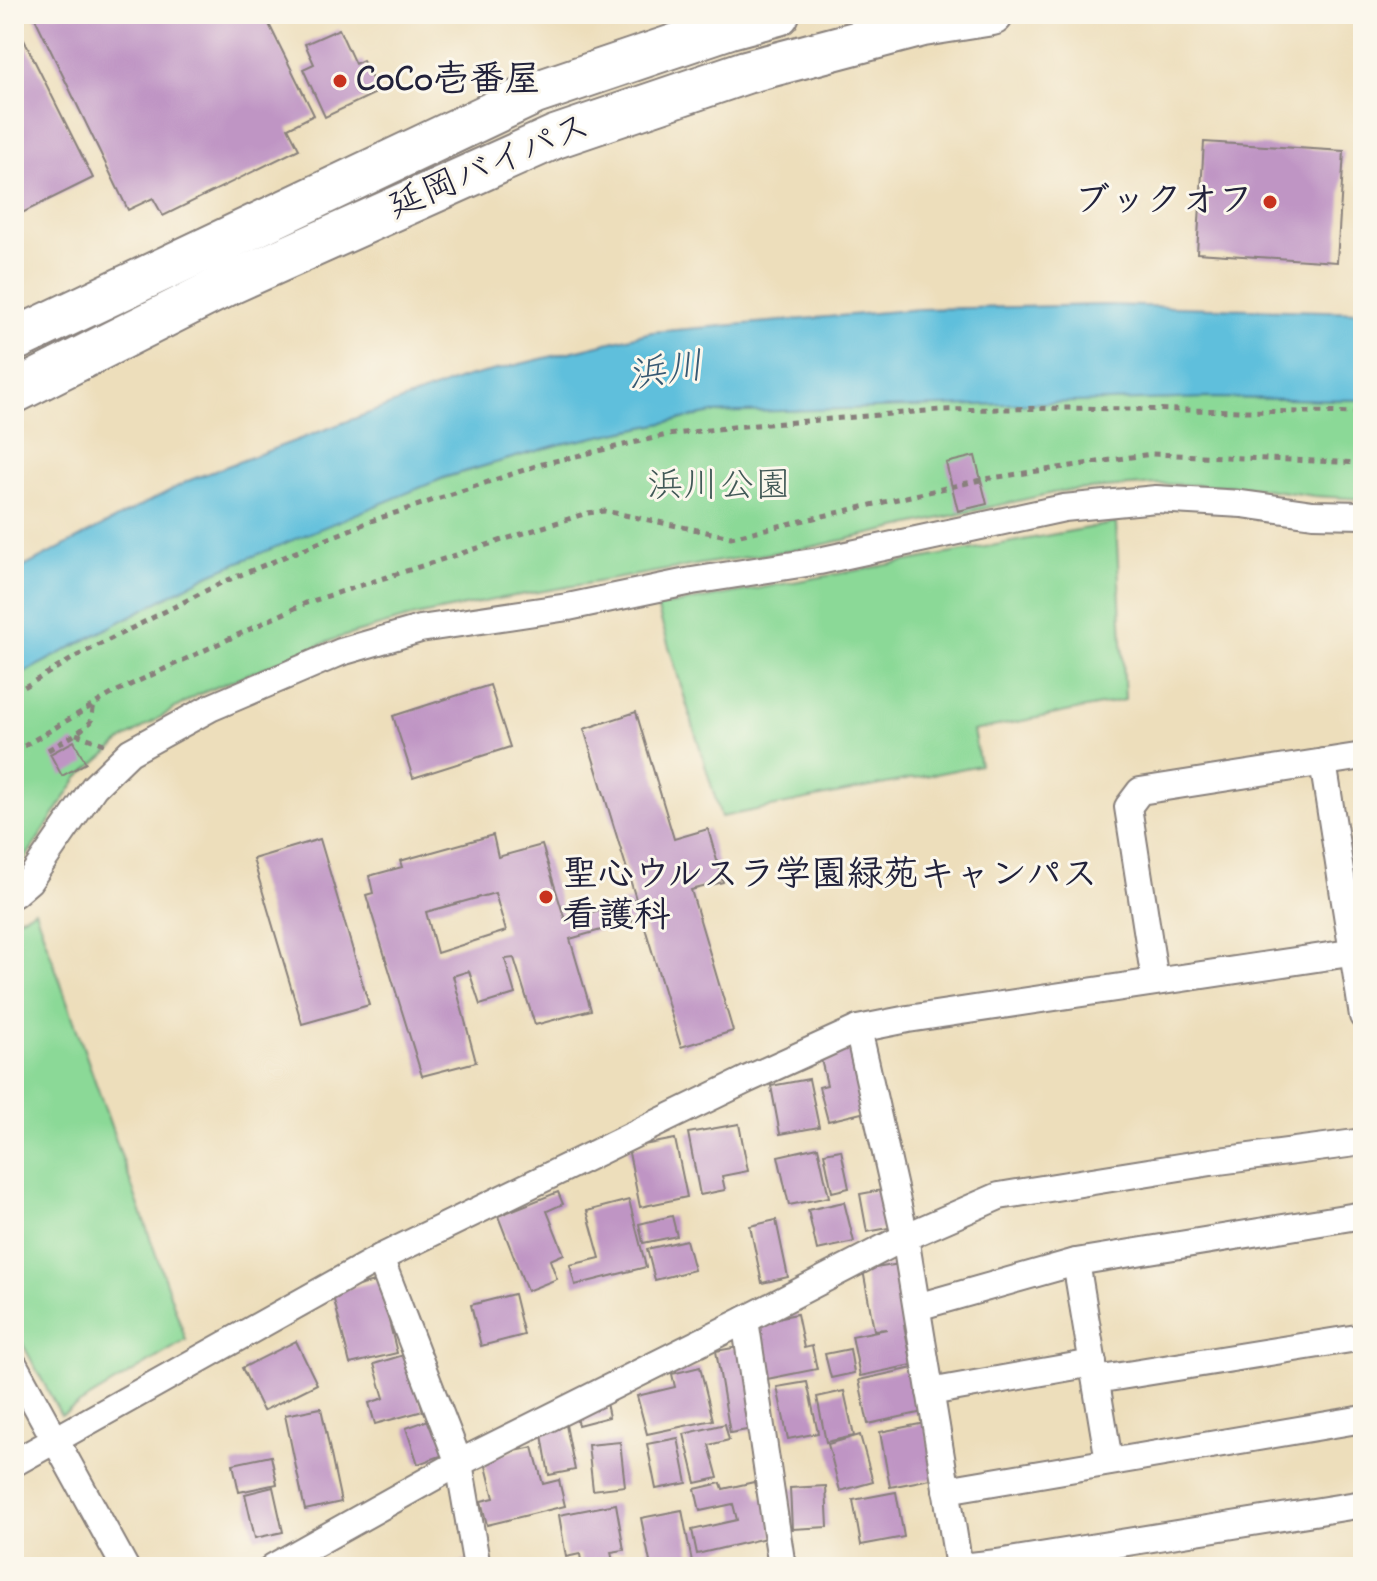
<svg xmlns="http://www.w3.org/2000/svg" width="1377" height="1581" font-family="'Indie Flower','Klee One',sans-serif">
	<rect width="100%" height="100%" fill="#fbf7ec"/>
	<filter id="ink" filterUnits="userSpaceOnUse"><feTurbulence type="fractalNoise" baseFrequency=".0125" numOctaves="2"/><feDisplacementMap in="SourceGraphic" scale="16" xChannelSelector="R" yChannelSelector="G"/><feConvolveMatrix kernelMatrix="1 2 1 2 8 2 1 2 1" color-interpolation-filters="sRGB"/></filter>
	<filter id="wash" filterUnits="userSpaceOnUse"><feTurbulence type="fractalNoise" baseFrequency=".006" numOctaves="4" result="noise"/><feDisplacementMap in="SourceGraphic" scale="32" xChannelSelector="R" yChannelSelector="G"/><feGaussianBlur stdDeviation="1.8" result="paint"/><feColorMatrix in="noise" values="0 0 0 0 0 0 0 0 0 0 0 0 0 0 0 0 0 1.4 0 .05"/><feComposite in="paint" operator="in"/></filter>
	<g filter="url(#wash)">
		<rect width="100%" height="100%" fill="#eddebb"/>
		<g fill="#8bd997" stroke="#567e69" stroke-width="2">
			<path d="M1003,395L1363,400V499L1314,496L1245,486L1158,484L1062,491L812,547L702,564L503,598L411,617L335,639L197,695L123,740L78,778L23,862L14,871V676L78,639L224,567L351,513L447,477L561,444L712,413Z"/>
			<path d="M1116,523L1125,700L973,731L980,765L721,817L657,607Z"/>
			<path d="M35,910L186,1340L61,1415L14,1328V920Z"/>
		</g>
		<path fill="#5ebfdc" stroke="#40708c" stroke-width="2" d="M1104,305L1363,312V400L1210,398L712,413L561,444L446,477L210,574L14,678V572L190,480L463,378L652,332L920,309Z"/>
		<g id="blocks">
			<g fill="#bf95c4" fill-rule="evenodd">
				<path d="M33,14H264L314,115L288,128L299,149L163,216L153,198L128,210Z"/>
				<path d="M14,20L93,178L14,217Z"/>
				<path d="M339,29L355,64L363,60L378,92L325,117L303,69L314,64L305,44Z"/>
				<path d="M1204,142L1344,151L1337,262L1197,253Z"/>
				<path d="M975,456L987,504L958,511L946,463Z"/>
				<path d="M490,685L510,747L413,778L393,716Z"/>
				<path d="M636,712L674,839L708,829L723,882L691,890L733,1031L681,1047L642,918L570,939L591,1010L535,1025L514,958L505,959L515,994L480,1005L469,971L453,976L476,1062L422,1076L366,895L373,893L369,876L402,867L400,861L493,835L498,857L542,845L565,920L636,899L584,729ZM495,893L506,931L437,953L426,912Z"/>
				<path d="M74,741L86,763L62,776L50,754Z"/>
				<path d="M320,839L369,1005L302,1024L253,859Z"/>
				<path d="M856,1047L870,1111L828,1121L819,1087L827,1085L820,1055Z"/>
				<path d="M809,1079L819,1127L780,1134L771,1086Z"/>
				<path d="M739,1124L748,1171L722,1176L725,1190L700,1195L688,1133Z"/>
				<path d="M675,1139L687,1197L640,1207L628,1148Z"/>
				<path d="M818,1147L829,1197L789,1205L778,1156Z"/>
				<path d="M841,1150L849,1188L832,1192L824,1153Z"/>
				<path d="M893,1188L899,1226L867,1232L860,1194Z"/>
				<path d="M558,1192L563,1204L547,1211L564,1254L550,1260L557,1279L527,1291L498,1216Z"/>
				<path d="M629,1200L646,1267L575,1285L570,1265L600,1258L587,1211Z"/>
				<path d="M844,1202L854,1242L817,1250L808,1210Z"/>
				<path d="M672,1216L677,1236L643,1243L639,1224Z"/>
				<path d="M776,1220L788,1277L762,1283L750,1226Z"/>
				<path d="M686,1240L694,1270L655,1280L647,1249Z"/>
				<path d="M900,1264L911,1324L904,1325L912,1365L860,1376L852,1336L887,1329L874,1330L863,1270Z"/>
				<path d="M379,1281L397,1353L350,1364L332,1292Z"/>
				<path d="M514,1294L524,1335L481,1346L471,1305Z"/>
				<path d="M797,1314L804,1348L812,1346L817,1369L767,1379L756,1322Z"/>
				<path d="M296,1341L317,1384L263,1411L242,1368Z"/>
				<path d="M744,1346L758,1428L730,1433L716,1351Z"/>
				<path d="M850,1349L854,1373L831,1378L825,1354Z"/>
				<path d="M407,1354L423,1411L375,1424L369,1403L384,1398L374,1364Z"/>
				<path d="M700,1367L713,1420L647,1434L637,1396L675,1387L672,1374Z"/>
				<path d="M913,1368L923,1412L868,1424L859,1380Z"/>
				<path d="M807,1382L818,1433L788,1439L777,1387Z"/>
				<path d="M844,1391L854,1436L826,1442L817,1397Z"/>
				<path d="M606,1403L609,1417L578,1425L574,1411Z"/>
				<path d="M321,1408L341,1502L305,1510L285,1415Z"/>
				<path d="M437,1417L449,1453L418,1464L406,1428Z"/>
				<path d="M925,1423L936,1478L890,1487L880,1432Z"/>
				<path d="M725,1424L729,1440L709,1445L718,1478L696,1483L684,1434Z"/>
				<path d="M566,1425L575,1470L549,1475L541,1429Z"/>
				<path d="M860,1435L873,1482L840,1491L828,1444Z"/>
				<path d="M678,1438L687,1483L656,1489L647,1444Z"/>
				<path d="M620,1442L625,1486L593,1490L588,1445Z"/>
				<path d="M533,1447L543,1484L559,1480L565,1506L487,1525L481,1501L494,1498L484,1458Z"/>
				<path d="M271,1456L277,1484L239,1492L233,1464Z"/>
				<path d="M754,1482L758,1498L765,1497L774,1536L697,1554L692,1530L737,1520L733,1504L700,1511L695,1489L721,1483L723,1489Z"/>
				<path d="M826,1486L828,1527L792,1529L790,1488Z"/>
				<path d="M273,1487L283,1532L255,1538L245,1494Z"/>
				<path d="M896,1492L904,1537L861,1545L853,1500Z"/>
				<path d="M616,1504L624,1550L611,1552L614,1567H582L580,1554L566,1557L559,1515Z"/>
				<path d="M682,1510L693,1567H651L641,1518Z"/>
				<path d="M469,1560L471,1567H443V1566Z"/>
			</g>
		</g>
	</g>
	<g filter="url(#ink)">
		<use href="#blocks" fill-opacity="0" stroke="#88807b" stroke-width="2"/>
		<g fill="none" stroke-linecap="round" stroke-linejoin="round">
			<g stroke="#88807b" stroke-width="30">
				<g id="minor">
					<path d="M1323,762L1363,1016"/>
					<path d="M14,894L29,881L94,787L130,752L210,708L341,652L420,629L568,607L692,581L819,561L1064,508L1156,499L1242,504L1313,514L1363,515"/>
					<path d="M1155,981L1128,807L1140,791L1363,756"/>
					<path d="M858,1029L905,1237L959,1567"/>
					<path d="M380,1258L459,1463L477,1567"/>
					<path d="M1076,1262L1109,1461"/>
					<path d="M917,1307L1076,1262L1363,1215"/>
					<path d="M745,1320L782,1567"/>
					<path d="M14,1365L125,1567"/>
					<path d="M1096,1380L1363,1337"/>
					<path d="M930,1392L1093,1363"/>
					<path d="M14,1463L380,1258L748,1079L858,1029L908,1019L1363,951"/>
					<path d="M946,1490L1363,1419"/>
					<path d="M273,1567L459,1463L745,1320L905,1237L999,1196L1211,1162L1363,1142"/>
					<path d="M962,1567L997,1563L1363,1504"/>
				</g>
			</g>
			<g stroke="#88807b" stroke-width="46">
				<g id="trunk">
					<path d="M14,340L535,93L730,27L778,14"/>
					<path d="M14,392L230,283L555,137L746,72L923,25L992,14"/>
				</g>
			</g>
			<g stroke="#88807b" stroke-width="5" stroke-dasharray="6 6" stroke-linecap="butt">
				<path d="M14,693L77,656L221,583L371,521L542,464L667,435L733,427L940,410L1067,408L1363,413"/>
				<path d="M76,734L104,744"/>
				<path d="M48,750L76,734L91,722L94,703"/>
				<path d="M14,752L115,692L306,603L587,513L605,511L731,537L985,479L1151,454L1363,463"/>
			</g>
			<use href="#minor" stroke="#fff" stroke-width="26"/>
			<use href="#trunk" stroke="#fff" stroke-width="42"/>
		</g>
	</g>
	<g fill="#c8321e" stroke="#fbf7ec" stroke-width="3">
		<circle cx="340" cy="81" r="8"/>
		<circle cx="1270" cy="202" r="8"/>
		<circle cx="546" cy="897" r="8"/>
	</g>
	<g text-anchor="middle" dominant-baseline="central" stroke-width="6" stroke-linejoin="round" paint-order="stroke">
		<g font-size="36" font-weight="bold" fill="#22223b" stroke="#fbf7ec" text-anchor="start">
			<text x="356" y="81">CoCo壱番屋</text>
			<text x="1254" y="202" text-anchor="end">ブックオフ</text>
			<text x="562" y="876">聖心ウルスラ学園緑苑キャンパス<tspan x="562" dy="41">看護科</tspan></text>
		</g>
		<g font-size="36" fill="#22223b" stroke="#fbf7ec">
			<text transform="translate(490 168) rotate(-23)">延岡バイパス</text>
		</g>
		<g font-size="36" fill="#425957" stroke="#fbf7ec">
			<text x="719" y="487">浜川公園</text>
		</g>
		<g font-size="38" font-style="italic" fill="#375973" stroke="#fbf7ec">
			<text transform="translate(666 373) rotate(-8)">浜川</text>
		</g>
	</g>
	<rect width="1377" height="1581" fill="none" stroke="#fbf7ec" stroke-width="48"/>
</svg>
